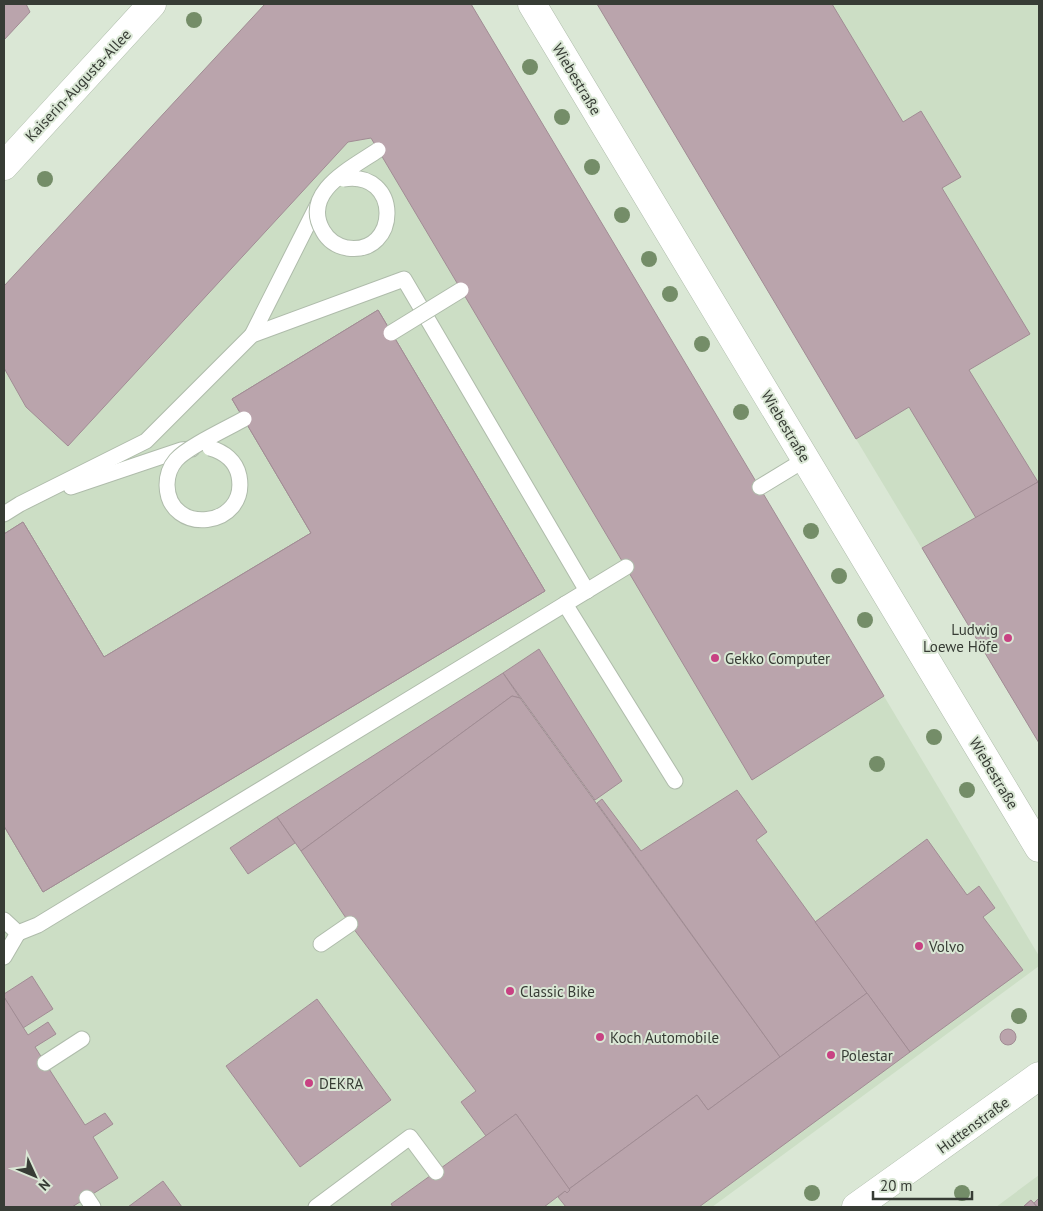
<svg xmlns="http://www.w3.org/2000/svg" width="1043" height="1211" font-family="'PT Sans',sans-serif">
	<rect width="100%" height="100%" fill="#dae7d5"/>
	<g fill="#ccdec5">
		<path d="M265,4H471L1039,956V966L712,1207H4V286Z"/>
		<path d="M597,4H1039V743L856,439Z"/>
		<path d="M1039,1175V1207H996Z"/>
	</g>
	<g fill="#baa4ac" stroke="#a18c94">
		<path d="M4,4H26L30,12L4,40Z"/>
		<path d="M265,4H471L884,696L752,780L371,138L348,142L68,446L26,407L4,368V286Z"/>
		<path d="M597,4H832L903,122L921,111L961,177L942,188L1030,334L969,370L1038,482L976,518L909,407L856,439Z"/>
		<path d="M378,310L545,591L43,892L4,826V534L23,522L104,657L311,533L232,399Z"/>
		<path d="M378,310L545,591L43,892L4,826V534L23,522L104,657L311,533L232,399Z"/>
		<path d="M1038,482H1039V743L922,548Z"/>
		<path d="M539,649L622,781L595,800L503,673Z"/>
		<path d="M503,673L520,698L512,696L301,851L277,817Z"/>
		<path d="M512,696L520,698L780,1057L708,1110L697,1095L569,1189L516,1114L486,1136L461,1102L476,1091L350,924L301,851Z"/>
		<path d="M737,790L767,832L756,840L867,993L780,1057L597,803L602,799L641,851Z"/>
		<path d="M277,817L295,843L248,874L230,848Z"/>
		<path d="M927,839L967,895L979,886L995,908L983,917L1023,970L910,1052L815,922Z"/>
		<path d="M32,976L53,1009L23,1028L4,997V994Z"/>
		<path d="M867,993L910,1052L699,1207H566L558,1197L565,1191L567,1193L570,1190L569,1189L697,1095L708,1110Z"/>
		<path d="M4,997L28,1035L48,1022L56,1034L35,1047L85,1125L105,1113L113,1124L93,1137L118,1178L72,1207H4Z"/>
		<path d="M317,999L391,1100L300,1167L226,1066Z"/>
		<circle cx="1008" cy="1037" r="8"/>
		<path d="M516,1114L570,1190L567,1193L565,1191L544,1207H393L391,1204Z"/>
		<path d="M163,1181L182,1207H128Z"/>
		<path d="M1039,1198V1207H1037L1034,1203Z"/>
		<path d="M1031,1200L1037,1207H1023Z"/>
		<path d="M1031,1200L1037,1207H1023Z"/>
	</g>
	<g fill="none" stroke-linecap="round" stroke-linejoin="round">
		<g stroke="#afbcab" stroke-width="17">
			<g id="service">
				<path d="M252,335L319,202"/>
				<path d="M71,487L181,450L192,449"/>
				<path d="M760,487L806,459"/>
				<path d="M4,514L20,504L146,441L252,335L404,279L587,591"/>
				<path d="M565,604L675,781"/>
				<path d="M4,920L18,933L38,925L626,567"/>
				<path d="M321,944L350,924"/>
				<path d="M4,957L18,933"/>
				<path d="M45,1063L82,1039"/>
				<path d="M87,1198L93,1207"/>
				<path d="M316,1207L410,1137L436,1172"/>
			</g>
		</g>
		<g stroke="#afbcab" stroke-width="29">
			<g id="tertiary">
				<path d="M532,4L1039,848"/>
				<path d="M856,1207L1039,1076"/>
			</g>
		</g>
		<g stroke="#afbcab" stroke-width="29">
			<path id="secondary" d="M4,166L152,4"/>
		</g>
		<use href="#service" stroke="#fff" stroke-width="15"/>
		<use href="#tertiary" stroke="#fff" stroke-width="28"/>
		<use href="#secondary" stroke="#fff" stroke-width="28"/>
		<g stroke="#afbcab" stroke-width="17" stroke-linecap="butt">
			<g id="service-bridge">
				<path d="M343,179C402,169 400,256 347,248C337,246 328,240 323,231C300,192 352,168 378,150"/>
				<path d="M391,333L461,290"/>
				<path d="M210,448C224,452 236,461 239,476C249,528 168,537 167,485C167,475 170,467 176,460C187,447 228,428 244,419"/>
			</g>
		</g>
		<use href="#service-bridge" stroke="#fff" stroke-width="15"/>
	</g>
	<g fill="#748d68">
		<circle cx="194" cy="20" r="8"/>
		<circle cx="530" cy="67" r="8"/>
		<circle cx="562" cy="117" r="8"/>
		<circle cx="592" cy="167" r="8"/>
		<circle cx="45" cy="179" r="8"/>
		<circle cx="622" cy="215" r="8"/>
		<circle cx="649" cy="259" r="8"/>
		<circle cx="670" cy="294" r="8"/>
		<circle cx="702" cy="344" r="8"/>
		<circle cx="741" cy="412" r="8"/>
		<circle cx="811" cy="531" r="8"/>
		<circle cx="839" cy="576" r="8"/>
		<circle cx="865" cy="620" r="8"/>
		<circle cx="934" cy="737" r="8"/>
		<circle cx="877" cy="764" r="8"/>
		<circle cx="967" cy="790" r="8"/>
		<circle cx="1019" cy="1016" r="8"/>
		<circle cx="812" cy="1193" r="8"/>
		<circle cx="962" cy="1193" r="8"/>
	</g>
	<g fill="#c84283" stroke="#dae7d5" stroke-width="2">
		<circle cx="1008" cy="638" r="5"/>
		<circle cx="715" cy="658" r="5"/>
		<circle cx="919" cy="946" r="5"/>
		<circle cx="510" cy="991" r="5"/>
		<circle cx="600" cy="1037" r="5"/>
		<circle cx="831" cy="1055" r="5"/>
		<circle cx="309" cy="1083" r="5"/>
	</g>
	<g text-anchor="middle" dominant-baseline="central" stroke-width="4" stroke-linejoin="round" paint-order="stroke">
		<g font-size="15" fill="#373c35" stroke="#dae7d5">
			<text transform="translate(577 79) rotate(59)">Wiebestraße</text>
			<text transform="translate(78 85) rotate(-47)">Kaiserin-Augusta-Allee</text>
			<text transform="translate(786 426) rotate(59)">Wiebestraße</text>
			<text transform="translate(994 773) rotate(59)">Wiebestraße</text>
			<text transform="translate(973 1125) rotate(-36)">Huttenstraße</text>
		</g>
		<g font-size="15" fill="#373c35" stroke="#dae7d5" text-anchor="start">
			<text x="998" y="629" text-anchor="end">Ludwig<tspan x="998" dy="17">Loewe Höfe</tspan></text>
			<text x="725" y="658">Gekko Computer</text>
			<text x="929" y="946">Volvo</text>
			<text x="520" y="991">Classic Bike</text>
			<text x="610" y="1037">Koch Automobile</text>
			<text x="841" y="1055">Polestar</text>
			<text x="319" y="1083">DEKRA</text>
		</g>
	</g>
	<rect width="1043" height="1211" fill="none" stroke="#373c35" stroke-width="10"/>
	<g transform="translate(35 1176) rotate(134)" stroke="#dae7d5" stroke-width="4" paint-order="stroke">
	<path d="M0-4L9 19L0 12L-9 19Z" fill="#373c35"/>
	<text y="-8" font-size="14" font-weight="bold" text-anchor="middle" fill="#373c35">N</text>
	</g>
	<path d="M873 1191v8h99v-8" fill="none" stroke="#373c35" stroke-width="2.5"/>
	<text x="880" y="1191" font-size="15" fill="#373c35" stroke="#dae7d5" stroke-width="4" paint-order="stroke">20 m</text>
</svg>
